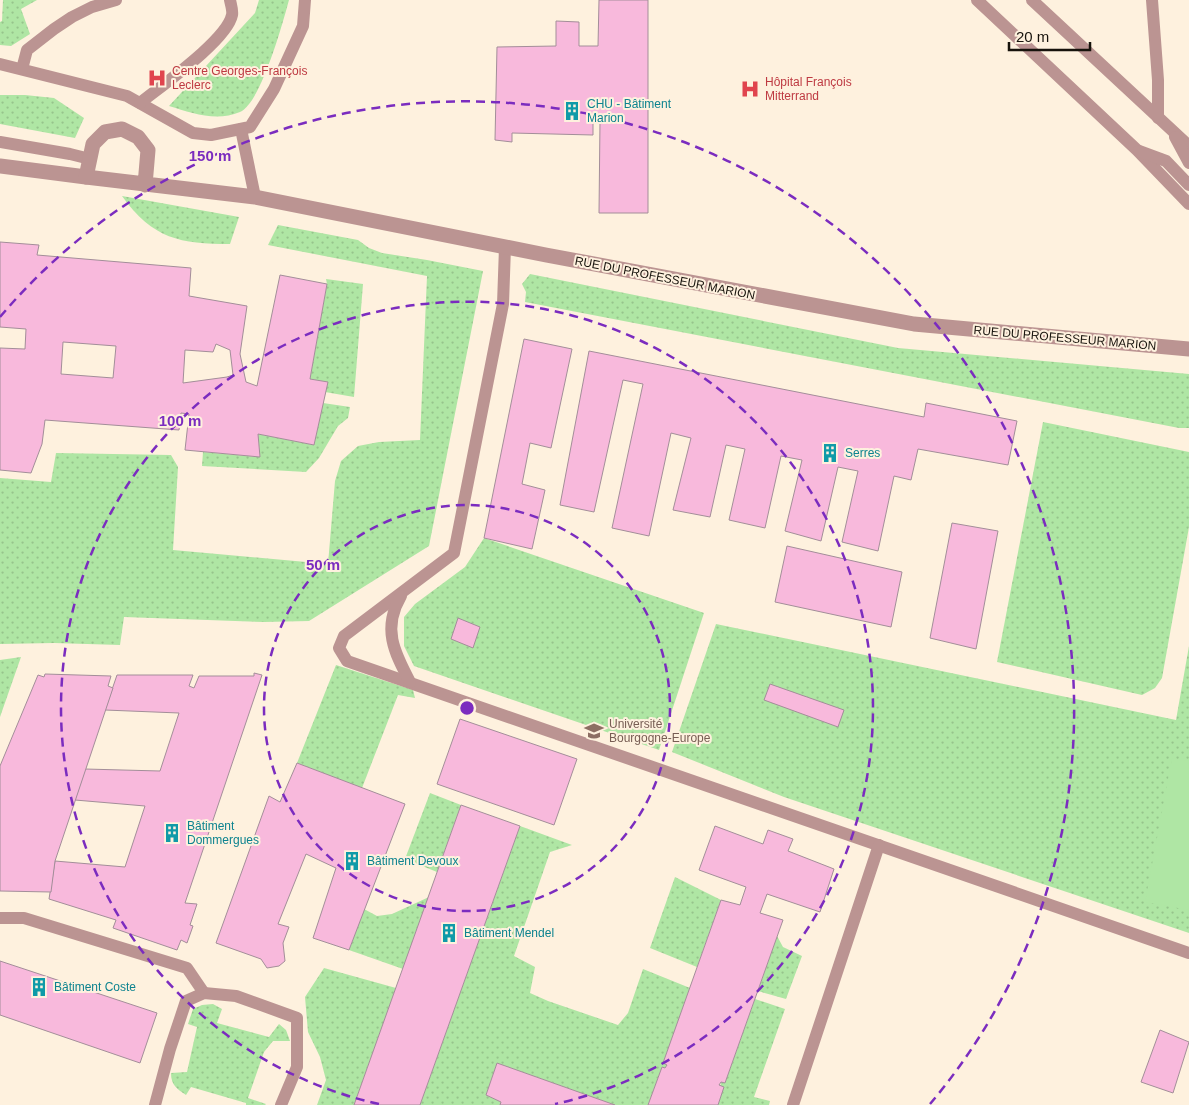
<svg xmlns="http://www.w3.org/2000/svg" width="1189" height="1105" font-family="Helvetica,sans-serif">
	<defs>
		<pattern id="grass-dots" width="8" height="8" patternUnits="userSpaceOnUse" patternTransform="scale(1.25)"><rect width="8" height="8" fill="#afe6a4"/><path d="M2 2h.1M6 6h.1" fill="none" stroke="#96c48c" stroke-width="1.8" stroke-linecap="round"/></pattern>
	</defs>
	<rect width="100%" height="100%" fill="#fef1de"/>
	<g fill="url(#grass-dots)">
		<path d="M3,0H37L21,9L30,34L11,46L0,45V22L2,21Z"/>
		<path d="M259,0H289C283,22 261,103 240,112C216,122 192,113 169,106L255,13Z"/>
		<path d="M0,95H25L54,98L84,118L75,138L0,124Z"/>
		<path d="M122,196L239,217L230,244C180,244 153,239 122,196Z"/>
		<path d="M278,225L358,240L369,248L382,253L427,260L483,271L429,546L309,621L264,622L124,617L120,645L54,643L0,644V478L51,482L56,453L171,455L178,467L173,550L328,564L335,481L341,461L358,446L379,442L420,440L427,276L268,245Z"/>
		<path d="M530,274L898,348L1189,374V428H1179L525,302L526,292L522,284Z"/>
		<path d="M326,279L363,284L354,397L325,392L327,382L310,379L327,284Z"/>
		<path d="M323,403L350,407L348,418L338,426L319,458L306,472L202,466L203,452L260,457L258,434L314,445Z"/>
		<path d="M1043,422L1189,452V527L1162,678L1155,688L1142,695L997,662Z"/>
		<path d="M484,538L704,613L659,750L414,666L404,646V617L415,604L465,567Z"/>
		<path d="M716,624L1176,720L1189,646V933L784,797L672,752Z"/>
		<path d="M21,657L0,717V660Z"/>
		<path d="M336,665L413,690L415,698L398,695L362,788L297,763Z"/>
		<path d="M430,793L461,805L437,872L405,859Z"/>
		<path d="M520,826L572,845L550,852L514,956L535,967L530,993L548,1001L618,1025L628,1013L643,969L690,988L663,1063L667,1065L665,1068L662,1067L648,1105H615L497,1063L486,1095L501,1102L500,1105H420Z"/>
		<path d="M675,877L721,900L697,967L650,948Z"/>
		<path d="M429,897L403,969L349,950L364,909L377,916L392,914Z"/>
		<path d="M777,936L783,947L802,956L786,999L758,991Z"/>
		<path d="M324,968L396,988L354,1105H317L326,1080L320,1057L308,1032L305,997Z"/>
		<path d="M755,999L785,1009L754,1097L770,1101L769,1105H718L721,1082L725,1083Z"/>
		<path d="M213,1004L222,1009L217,1023L269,1037L279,1024L286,1030L290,1041H273L264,1052L248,1098L266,1104L265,1105H246V1103L191,1087L186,1095C177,1089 171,1085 171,1073L187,1072L197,1027L188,1024L193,1009L202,1005Z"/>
	</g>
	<path fill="#afe6a4" d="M1172,758L1189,761V910L1145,902Z"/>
	<g fill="#f8b9dc" stroke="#a38e99" fill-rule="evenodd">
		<path d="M599,0H648V213H599L600,121H593V135L512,133V142L495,140L497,47L556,46V21L579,22V46H598Z"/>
		<path d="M0,242L39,245L37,255L191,268L189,296L247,306L240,354L246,382L257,386L280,275L327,284L310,379L328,382L314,445L258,434L260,457L185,450L189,414L181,413L179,430L45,420L42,444L31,473L0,470V348L25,349L26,329L0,327ZM63,342L116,346L113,378L61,374ZM216,344L230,350L233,375L227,377L183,383L185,350L213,352Z"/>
		<path d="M524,339L572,349L551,448L530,443L522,484L545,490L532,549L484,538Z"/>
		<path d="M589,351L924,417L926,403L1017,421L1008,465L918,449L911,480L894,476L878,551L842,542L858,471L838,467L821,541L785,531L802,460L781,456L765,528L729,520L745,449L726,445L710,517L673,510L691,438L671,433L649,536L612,528L643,384L623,380L594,512L560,505Z"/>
		<path d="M952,523L998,531L976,649L930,638Z"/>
		<path d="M787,546L902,572L891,627L775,602Z"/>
		<path d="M458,618L480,627L473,648L451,639Z"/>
		<path d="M254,673L262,675L185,903L197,904L190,925L193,926L187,943L181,940L177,950L113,928L116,920L49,899L55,861L125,867L145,806L75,800L85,769L160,771L179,713L105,710L117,675H193L189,686L194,688L199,676H254Z"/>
		<path d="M45,674L111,676L108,686L113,688L55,861L51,892L0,891V766L38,675L44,677Z"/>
		<path d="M770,684L844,710L838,727L764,700Z"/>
		<path d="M460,719L577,759L554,825L437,784Z"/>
		<path d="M297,763L405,804L349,950L313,938L336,868L306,854L278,924L289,927L283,943L285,961L279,966L267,968L261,959L216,943L269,796L280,802Z"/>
		<path d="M461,805L520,826L420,1105H354Z"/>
		<path d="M715,826L763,844L768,830L793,839L788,851L834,869L820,912L767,894L760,913L783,920L725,1083L721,1082L719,1085L724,1087L718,1105H648L662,1067L665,1068L667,1065L663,1063L721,900L740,905L746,887L699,870Z"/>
		<path d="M0,961L157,1013L140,1063L0,1015Z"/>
		<path d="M1160,1030L1189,1042L1173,1093L1141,1082Z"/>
		<path d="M497,1063L615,1105H500L501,1102L486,1095Z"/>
	</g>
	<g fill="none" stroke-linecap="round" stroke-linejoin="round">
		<g stroke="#bb9492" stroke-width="12">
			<path d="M977,0L1137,150L1189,204"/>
			<path d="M1032,0L1189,146"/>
			<path d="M1152,0L1158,80V118"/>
			<path d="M0,64L127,96L193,133L211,135L250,127L274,89L303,26L305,0"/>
			<path d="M22,69L27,50L54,29L72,17L92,7L116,0"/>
			<path d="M140,103C161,86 227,40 232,15C233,11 231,5 230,0"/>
			<path d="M241,129L255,197"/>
			<path d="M1175,137L1189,163"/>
			<path d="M0,142L70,154L90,159"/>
			<path d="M1139,151L1166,161L1189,185"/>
			<path d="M505,247L503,304L454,553L344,636L339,648L347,661L1189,953"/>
			<path d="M401,596C382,628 394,652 410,682"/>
			<path d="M0,918H24L187,968L204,993"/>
			<path d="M155,1105L170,1049L186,1001L204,993L236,996L297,1018V1067L281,1105"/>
			<path d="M793,1105L879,845"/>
		</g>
		<g stroke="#bb9492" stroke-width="15">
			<path d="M0,166L86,177"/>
			<path d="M145,185L148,150L138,137L122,129L105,132L93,144L86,177L255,197L546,255L914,324L1189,349"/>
		</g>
	</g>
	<g fill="none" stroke="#7b2cbf" stroke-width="2.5" stroke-dasharray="9 6">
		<circle cx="467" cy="708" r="203"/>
		<path d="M379 1104A406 406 0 1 1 555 1104"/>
		<path d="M0 317A609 609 0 1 1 930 1104"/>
	</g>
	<defs>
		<g id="hospital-bare" transform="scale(1.5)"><path d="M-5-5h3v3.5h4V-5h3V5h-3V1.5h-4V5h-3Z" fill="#e0444e" stroke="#fef1de" stroke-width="2.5" paint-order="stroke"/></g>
		<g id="building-bare" transform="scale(1.5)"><path d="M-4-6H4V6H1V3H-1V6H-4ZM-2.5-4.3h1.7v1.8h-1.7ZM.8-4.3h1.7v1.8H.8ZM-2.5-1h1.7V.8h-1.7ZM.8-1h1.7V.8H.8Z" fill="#0f9aa8" stroke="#fef1de" stroke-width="2.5" paint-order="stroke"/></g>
		<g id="university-bare" transform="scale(1.5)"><path d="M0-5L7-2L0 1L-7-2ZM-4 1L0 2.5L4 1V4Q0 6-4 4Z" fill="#8d6e63" stroke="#fef1de" stroke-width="2.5" paint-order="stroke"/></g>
	</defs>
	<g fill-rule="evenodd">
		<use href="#hospital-bare" x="157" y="78"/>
		<use href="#hospital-bare" x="750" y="89"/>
		<use href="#building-bare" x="572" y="111"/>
		<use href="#building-bare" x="830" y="453"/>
		<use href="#university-bare" x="594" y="731"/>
		<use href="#building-bare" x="172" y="833"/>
		<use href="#building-bare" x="352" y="861"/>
		<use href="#building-bare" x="449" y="933"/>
		<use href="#building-bare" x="39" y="987"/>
	</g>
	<g text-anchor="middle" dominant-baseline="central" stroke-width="4" stroke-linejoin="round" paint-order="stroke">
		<g font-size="12" fill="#be3a42" stroke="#fef1de" text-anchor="start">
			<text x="172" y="71">Centre Georges-François<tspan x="172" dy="14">Leclerc</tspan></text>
			<text x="765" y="82">Hôpital François<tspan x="765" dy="14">Mitterrand</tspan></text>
		</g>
		<g font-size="12" fill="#0d838f" stroke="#fef1de" text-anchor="start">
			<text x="587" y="104">CHU - Bâtiment<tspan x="587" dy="14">Marion</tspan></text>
			<text x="845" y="453">Serres</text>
			<text x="187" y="826">Bâtiment<tspan x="187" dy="14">Dommergues</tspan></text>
			<text x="367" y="861">Bâtiment Devoux</text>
			<text x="464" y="933">Bâtiment Mendel</text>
			<text x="54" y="987">Bâtiment Coste</text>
		</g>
		<g font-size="12" fill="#17130c" stroke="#fef1de">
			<text transform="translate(665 278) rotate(11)">RUE DU PROFESSEUR MARION</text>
			<text transform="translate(1065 338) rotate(5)">RUE DU PROFESSEUR MARION</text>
		</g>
		<g font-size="12" fill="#785e54" stroke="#fef1de" text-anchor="start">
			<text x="609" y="724">Université<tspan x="609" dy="14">Bourgogne-Europe</tspan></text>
		</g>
	</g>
	<circle cx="467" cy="708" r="8" fill="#7b2cbf" stroke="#fef1de" stroke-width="2.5"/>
	<g font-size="15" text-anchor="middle" font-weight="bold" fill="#7b2cbf" stroke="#fef1de" stroke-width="4" stroke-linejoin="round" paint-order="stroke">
		<text x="210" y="161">150 m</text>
		<text x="180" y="426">100 m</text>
		<text x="323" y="570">50 m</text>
	</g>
	<path d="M1009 42v8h81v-8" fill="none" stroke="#17130c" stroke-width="2.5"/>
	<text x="1016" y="42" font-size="15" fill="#17130c" stroke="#fef1de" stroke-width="4" paint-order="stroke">20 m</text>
</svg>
